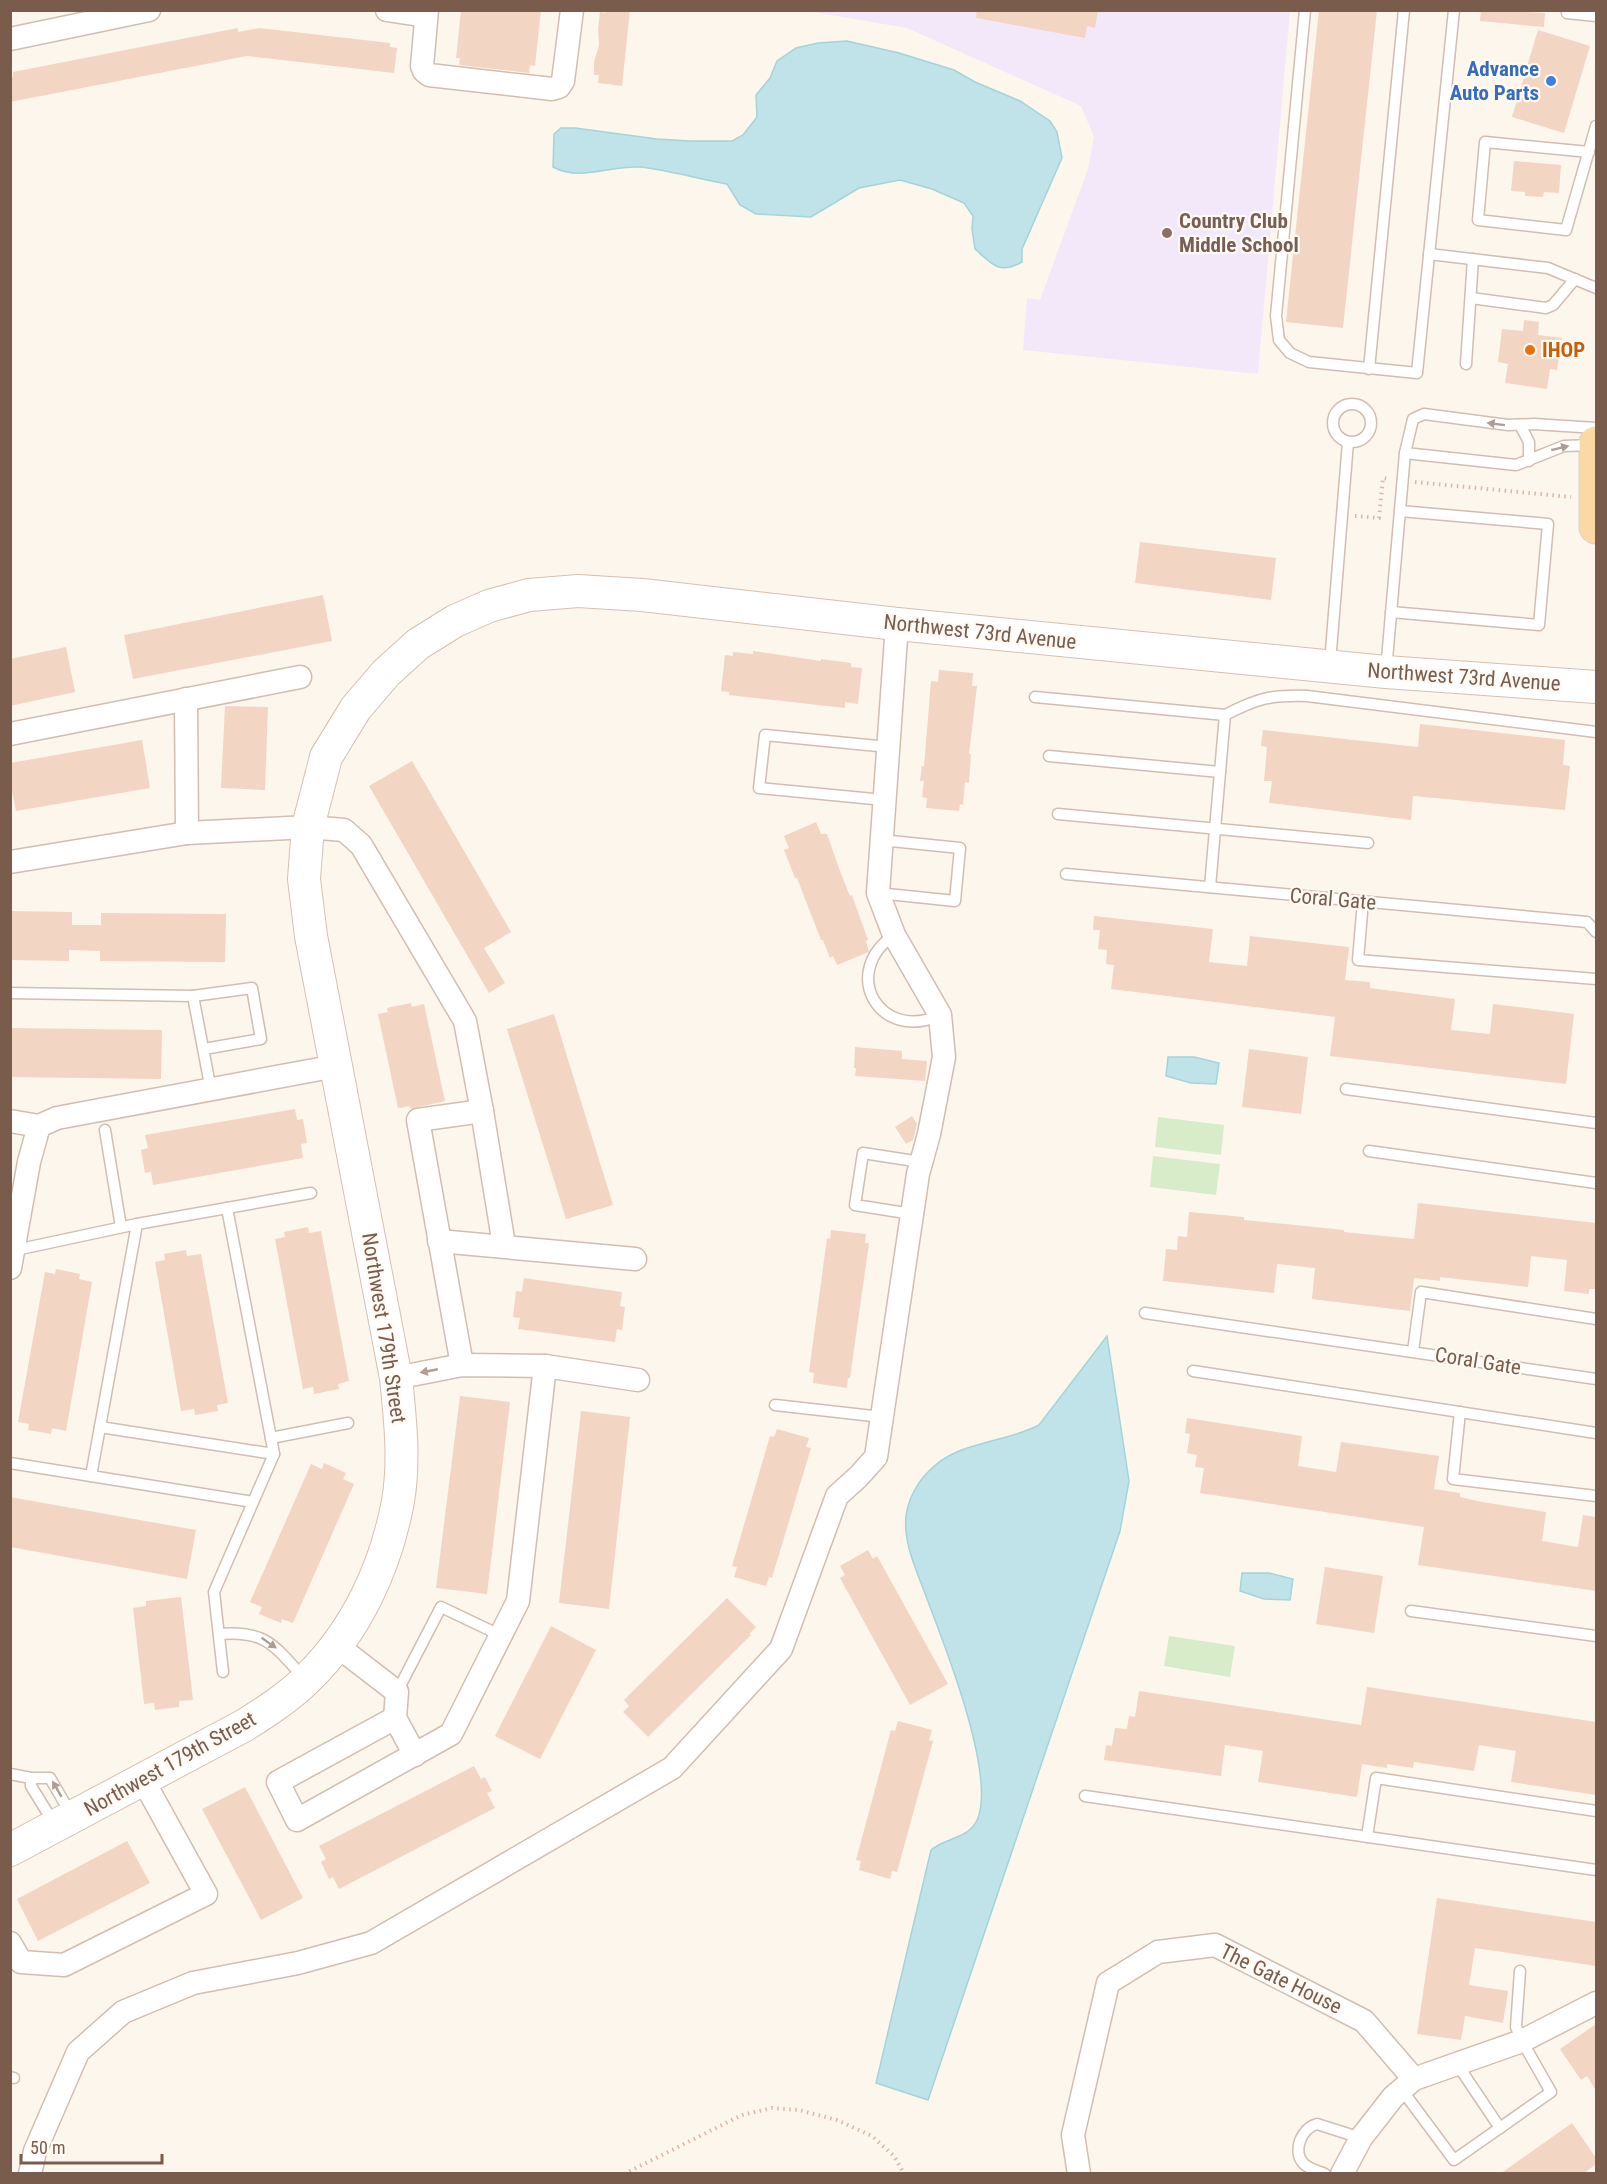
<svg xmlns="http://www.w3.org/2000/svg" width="1607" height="2184" font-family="'Roboto Condensed',sans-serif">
	<rect width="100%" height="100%" fill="#fdf6ec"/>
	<path fill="#f3e8fa" d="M807,11H1290L1258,374L1023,350L1027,298L1040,300L1088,169L1094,137L1081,106L907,28Z"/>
	<g fill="#d8ecc9">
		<path d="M1158,1117L1224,1125L1221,1155L1155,1147Z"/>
		<path d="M1153,1156L1220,1164L1216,1195L1150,1187Z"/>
		<path d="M1169,1636L1235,1646L1230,1677L1164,1666Z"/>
	</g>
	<g fill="#bfe3e8" stroke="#a5d3da" stroke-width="1.5">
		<path d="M847,41L899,53L954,70L975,82L1020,101L1050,121L1057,132L1062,158L1022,249V262C999,275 992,264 975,249L972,229L973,216L964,203L932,189L900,180L859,188L811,217L756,214L740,205L727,184C698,179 669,170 640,167C610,165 581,182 553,167L554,134L561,128H575L657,139L689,141H732L743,135L757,117L756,95L770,78L777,61L796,48L818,43Z"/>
		<path d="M1168,1057H1194L1219,1063L1216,1084L1191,1083L1166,1076Z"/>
		<path d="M1107,1336L1129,1481L1120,1531L928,2100L876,2083L931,1850C946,1837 970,1839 978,1818C995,1772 945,1646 927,1599C918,1573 903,1545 906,1516C908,1500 917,1483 928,1472C958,1440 1003,1444 1039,1425Z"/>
		<path d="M1242,1573H1269L1293,1579L1290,1600L1264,1599L1240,1591Z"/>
	</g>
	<g fill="#f3d5c3">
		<path d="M461,10H541L535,66L530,65L529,73L459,65L460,58H456Z"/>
		<path d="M606,10H630L622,86L598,83L599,75H594V62L599,45L598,29L600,12L606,13Z"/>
		<path d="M977,10H1098L1095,28L1087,26L1085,38L976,18Z"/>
		<path d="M1319,10H1377L1343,328L1286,322Z"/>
		<path d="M1481,10L1545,13L1544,27L1480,21Z"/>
		<path d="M238,28V32L259,28L390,43V47L397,48L394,73L247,56L10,102V77H13V72Z"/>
		<path d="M1538,30L1590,46L1564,133L1512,117Z"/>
		<path d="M1514,161L1561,165L1559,193L1544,192L1543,197L1525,196V192L1511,191Z"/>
		<path d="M1524,320L1539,322L1538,335L1562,338L1557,370L1550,369L1547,389L1505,383L1508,364L1498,362L1502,329L1523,331Z"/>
		<path d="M1140,542L1276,558L1271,600L1135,583Z"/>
		<path d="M323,595L332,641L133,679L124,635Z"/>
		<path d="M66,647L75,692L10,706V659Z"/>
		<path d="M753,651L821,661V659L851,663V667L862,668L858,704L845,702V708L729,695V692L721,691L725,655L733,656V652L753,654Z"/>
		<path d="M939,670L973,673L972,686H977L969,754H971L969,783L965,782L963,805L960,804L959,811L926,808L927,798L922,797L924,781H920L922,766H924L931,681L938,682Z"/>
		<path d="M225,706L268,707L265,790L221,788Z"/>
		<path d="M1420,724L1565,740L1563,765L1570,766L1565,810L1413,796L1411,820L1269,803L1272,781H1264L1267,747L1261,746L1263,730L1418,747Z"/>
		<path d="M142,740L150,788L16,811L10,780V763Z"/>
		<path d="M412,761L511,932L484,948L505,983L489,993L369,786Z"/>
		<path d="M816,822L821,834H827L840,871L850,896L852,895L868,940L866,941L869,952L837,965L833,956L830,958L823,940H821L797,878H795L784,850L789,848L784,836Z"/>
		<path d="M10,911L72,912V925H101V913L226,914L225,962L100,961V951L69,950V961L10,960Z"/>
		<path d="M1094,916L1213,929L1209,962L1247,966L1250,936L1349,947L1345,980L1370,982V988L1455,999L1451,1030L1490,1034L1493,1004L1574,1014L1566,1084L1330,1056L1335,1017L1111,989L1114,965L1106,964L1107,950L1098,949L1100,930H1093Z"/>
		<path d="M411,1003L412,1007L424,1004L445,1101L410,1109V1106L398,1108L378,1014L388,1012L387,1008Z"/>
		<path d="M554,1014L613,1205L566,1219L507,1029Z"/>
		<path d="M10,1028L162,1030L161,1079L10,1077Z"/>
		<path d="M855,1047L902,1051V1059L927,1061L925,1081L855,1076L856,1068H854Z"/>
		<path d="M1249,1049L1308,1057L1301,1114L1242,1107Z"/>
		<path d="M295,1109L297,1120L303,1119L307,1143L301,1144L303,1158L153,1185L151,1172L145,1173L141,1150L148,1148L145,1135Z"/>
		<path d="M912,1116L917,1124L913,1140L906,1144L895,1127Z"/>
		<path d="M1418,1203L1596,1223V1289H1589V1294L1564,1291L1567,1260L1531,1256L1528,1287L1440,1277V1281L1414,1278L1410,1311L1312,1299L1315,1268L1277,1264L1274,1293L1163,1281L1166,1249L1177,1250L1178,1236L1187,1237L1189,1212L1244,1217V1220L1344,1230V1232L1414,1239Z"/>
		<path d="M308,1227L309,1233L321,1231L349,1381L338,1384L339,1389L314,1394L313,1387L303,1389L275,1239L285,1237L284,1232Z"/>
		<path d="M831,1230L866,1234L865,1243H869L850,1378H848L847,1388L813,1383L814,1373L809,1372L827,1238L830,1239Z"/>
		<path d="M186,1250L187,1256L201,1254L228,1403L217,1405L218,1411L195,1415L194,1409L181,1411L155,1262L165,1260L164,1254Z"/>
		<path d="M56,1269L80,1274L79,1279L92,1282L66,1431L52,1428L51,1434L28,1430L29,1424L18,1422L45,1272L55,1274Z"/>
		<path d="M524,1278L622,1292L620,1306L625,1307L622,1330L617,1329L615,1342L518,1329L520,1318L513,1317L516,1291L522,1292Z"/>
		<path d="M460,1396L510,1402L487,1594L436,1588Z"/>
		<path d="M581,1411L630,1417L609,1609L559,1603Z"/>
		<path d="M1187,1418L1302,1436L1298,1466L1336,1472L1341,1442L1439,1456L1434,1489L1460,1493V1497L1482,1502L1546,1512L1542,1541L1578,1547L1583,1515L1596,1517V1591L1418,1565L1424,1527L1200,1493L1204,1468L1195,1467L1197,1455L1187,1453L1190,1434L1185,1433Z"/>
		<path d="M777,1429L809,1438L806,1447L811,1448L772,1578L769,1577L766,1586L734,1577L737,1567L732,1566L770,1436L774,1437Z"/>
		<path d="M324,1463L346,1473L343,1479L354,1484L293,1623L282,1619L281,1623L259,1614L262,1607L250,1602L311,1464L322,1469Z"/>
		<path d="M10,1497L196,1530L187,1579L10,1547Z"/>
		<path d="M868,1550L873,1559L877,1556L948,1684L910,1705L840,1578L845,1575L840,1566Z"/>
		<path d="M1325,1567L1383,1576L1374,1633L1316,1624Z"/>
		<path d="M181,1597L193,1700L179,1701V1707L155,1710L154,1703L144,1704L133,1608L146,1606V1601Z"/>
		<path d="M727,1598L756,1627L749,1634L751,1635L648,1737L623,1712L629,1706L624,1700Z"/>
		<path d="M551,1626L596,1650L540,1759L495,1736Z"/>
		<path d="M1367,1687L1596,1722V1795L1511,1782L1516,1751L1479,1745L1474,1771L1414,1762L1413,1768L1387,1764V1768L1362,1764L1357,1797L1258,1782L1263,1751L1225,1745L1221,1776L1104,1760L1106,1745L1112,1746L1115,1728L1127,1729L1129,1716L1135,1717L1139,1691L1361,1725Z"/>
		<path d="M898,1721L932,1730L929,1740L933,1741L897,1872L892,1871L890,1879L859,1870L861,1861L856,1860L891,1730L895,1731Z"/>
		<path d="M474,1766L481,1779L485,1777L492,1791L487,1793L495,1808L339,1889L333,1877L329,1879L321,1862L326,1859L319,1846Z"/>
		<path d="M245,1787L303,1898L261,1920L202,1809Z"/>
		<path d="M127,1841L150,1883L38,1941L17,1899Z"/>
		<path d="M1437,1898L1596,1922V1966L1475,1948L1469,1985L1508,1991L1503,2023L1465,2016L1461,2040L1417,2034Z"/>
		<path d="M1596,2024V2091L1587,2076L1581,2080L1560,2049Z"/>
		<path d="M1572,2123L1596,2158V2164L1583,2174H1500Z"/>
	</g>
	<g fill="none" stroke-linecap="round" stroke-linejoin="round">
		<g stroke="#d1beb0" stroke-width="13">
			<g id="lane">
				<path d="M1305,10L1276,316L1279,340L1290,353L1309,362L1417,373L1454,10"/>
				<path d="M1567,10V13L1596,16"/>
				<path d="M1589,152L1485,142L1478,220L1566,230L1596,126"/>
				<path d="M1429,254L1548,268L1596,288"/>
				<path d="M1471,298L1546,308L1553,305L1575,279"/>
				<path d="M1466,364L1473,259"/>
				<path d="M1369,369L1404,10"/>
				<circle cx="1352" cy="423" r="19"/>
				<path d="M1520,425L1529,442V461"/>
				<path d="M1594,445L1564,446L1516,465L1405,453L1413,419L1424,414L1508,425L1534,424L1596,428"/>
				<path d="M1391,612L1539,625L1548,524L1400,511"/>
				<path d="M1330,663L1348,442"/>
				<path d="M1386,671L1405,453"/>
				<path d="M1035,697L1225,715"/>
				<path d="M1049,756L1220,772"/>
				<path d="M884,800L759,788L765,735L888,747"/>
				<path d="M1058,814L1368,843"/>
				<path d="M1066,874L1587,922L1596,932"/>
				<path d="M1210,887L1225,715C1258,698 1270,695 1307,696L1596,732"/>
				<path d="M878,893L955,901L960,848L881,840"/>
				<path d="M1363,901L1358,960L1596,979"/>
				<path d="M894,935C839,973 880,1043 940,1015"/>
				<path d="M10,993L193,996L252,988L261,1039L204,1049"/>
				<path d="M193,996L211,1090"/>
				<path d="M1346,1089L1596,1123"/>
				<path d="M105,1130L121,1227"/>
				<path d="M1369,1151L1596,1183"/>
				<path d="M912,1214L855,1205L863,1153L921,1162"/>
				<path d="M11,1251L137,1224L311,1193"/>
				<path d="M1145,1313L1596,1379"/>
				<path d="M1413,1351L1421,1292L1596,1319"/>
				<path d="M1193,1371L1596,1433"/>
				<path d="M775,1405L882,1417"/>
				<path d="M1460,1412L1453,1479L1596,1496"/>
				<path d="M100,1427L274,1454"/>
				<path d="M271,1438L348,1423"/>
				<path d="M10,1463L253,1502"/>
				<path d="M91,1476L137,1224"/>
				<path d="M1411,1611L1596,1636"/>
				<path d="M219,1634C265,1630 274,1645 303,1677"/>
				<path d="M223,1672L214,1592L274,1454L227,1208"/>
				<path d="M397,1692L441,1607L502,1636"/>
				<path d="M10,1774L31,1778H50L72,1816"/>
				<path d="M31,1778V1786L55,1825"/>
				<path d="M1085,1796L1596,1870"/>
				<path d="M1367,1837L1376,1778L1596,1811"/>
				<path d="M1457,2064L1500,2128"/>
				<path d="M10,2077L14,2078"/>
				<path d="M1402,2090L1454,2160L1551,2092L1522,2041L1516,2027L1520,1971"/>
				<path d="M1325,2174C1318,2171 1308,2169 1303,2163C1292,2150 1302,2128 1317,2124L1361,2138"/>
			</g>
		</g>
		<g stroke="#d1beb0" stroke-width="25">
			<g id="street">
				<path d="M387,10L426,16"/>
				<path d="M427,10L422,66L424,71L429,75L552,89L559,87L563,81L572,10"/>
				<path d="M10,39L149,10"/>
				<path d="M186,699L187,833"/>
				<path d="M10,734L300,677"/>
				<path d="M10,862L187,833L308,827L344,830L361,845L465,1021L482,1111L418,1120L462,1365"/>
				<path d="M482,1111L504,1245"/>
				<path d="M10,1121L39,1126"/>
				<path d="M439,1241L635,1259"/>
				<path d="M10,1268L29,1162L39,1126L57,1118L336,1066"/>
				<path d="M396,1378L462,1365L545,1366L638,1380"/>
				<path d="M336,1645L397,1692L395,1718L415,1755"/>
				<path d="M395,1718L278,1782L297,1820L451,1734L518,1601L545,1366"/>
				<path d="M10,1943L21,1962L64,1965L206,1894L143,1780"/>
				<path d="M30,2174L35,2151L78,2052L123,2012L193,1983L298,1963L371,1943L672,1768L781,1649L837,1496L859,1476L876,1457L918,1174L929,1134L944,1057L940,1015L894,935L878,893L897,624"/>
				<path d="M1079,2174L1073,2135L1108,1983L1158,1952L1215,1945L1364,2021L1414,2079"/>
				<path d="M1342,2174L1361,2138L1393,2097L1414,2079L1522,2041L1596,2003"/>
			</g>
		</g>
		<g stroke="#d6c0b0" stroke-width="34">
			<path id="secondary" d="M10,1850L245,1725C267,1711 289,1697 308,1678C356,1631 386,1567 398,1501C405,1460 400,1418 396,1378L311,936L304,879L308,827L326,757L356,708L386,673L418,644L455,621L489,606L529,595L578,591L642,595L897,624L1386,672L1596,687"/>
		</g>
		<g stroke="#dad1cd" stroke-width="35">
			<path id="primary" d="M1596,443V527"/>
		</g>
		<g stroke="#d9b8a5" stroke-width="4" stroke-dasharray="1.5 4.5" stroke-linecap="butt">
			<path d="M1415,482L1571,497"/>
			<path d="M1355,516L1379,518L1383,478L1390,479"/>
			<path d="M624,2174L742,2115L772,2108L799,2110L837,2120L872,2136L894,2156L904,2174"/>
		</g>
		<use href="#lane" stroke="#fff" stroke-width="10"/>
		<use href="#street" stroke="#fff" stroke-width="22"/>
		<use href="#secondary" stroke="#fff" stroke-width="32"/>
		<use href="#primary" stroke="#fbd9a5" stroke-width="33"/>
	</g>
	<defs><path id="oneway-solid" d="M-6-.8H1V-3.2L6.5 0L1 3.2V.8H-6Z" transform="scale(1.5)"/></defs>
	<g fill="#af9d94">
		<use href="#oneway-solid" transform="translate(1496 424) rotate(-173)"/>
		<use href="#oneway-solid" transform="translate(1560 448) rotate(-14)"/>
		<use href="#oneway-solid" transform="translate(429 1371) rotate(169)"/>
		<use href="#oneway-solid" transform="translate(269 1643) rotate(35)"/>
		<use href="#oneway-solid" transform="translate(57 1789) rotate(-120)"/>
	</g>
	<circle fill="#3f7fe0" stroke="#fffaf3" stroke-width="2" cx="1551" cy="81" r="6"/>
	<circle fill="#8d6e63" stroke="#fffaf3" stroke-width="2" cx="1167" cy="233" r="6"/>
	<circle fill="#e8710a" stroke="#fffaf3" stroke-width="2" cx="1530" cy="350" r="6"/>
	<g text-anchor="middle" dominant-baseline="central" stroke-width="4.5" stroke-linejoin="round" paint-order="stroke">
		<g font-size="21" font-weight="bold" fill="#366cbe" stroke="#fffaf3" text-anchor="end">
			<text x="1539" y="69">Advance<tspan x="1539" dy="24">Auto Parts</tspan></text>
		</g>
		<g font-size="21" font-weight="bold" fill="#785e54" stroke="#fffaf3" text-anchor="start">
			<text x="1179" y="221">Country Club<tspan x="1179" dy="24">Middle School</tspan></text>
		</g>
		<g font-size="21" font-weight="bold" fill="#c56008" stroke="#fffaf3" text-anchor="start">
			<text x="1542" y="350">IHOP</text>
		</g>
		<g font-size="21" fill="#7a5c4d" stroke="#fffaf3">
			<text transform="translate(980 632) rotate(6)">Northwest 73rd Avenue</text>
			<text transform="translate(1464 677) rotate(4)">Northwest 73rd Avenue</text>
			<text transform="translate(1333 899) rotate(5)">Coral Gate</text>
			<text transform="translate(384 1328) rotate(81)">Northwest 179th Street</text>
			<text transform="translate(1478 1361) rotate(9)">Coral Gate</text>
			<text transform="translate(170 1764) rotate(-29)">Northwest 179th Street</text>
			<text transform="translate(1281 1979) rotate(26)">The Gate House</text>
		</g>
	</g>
	<rect width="1607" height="2184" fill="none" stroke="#7a5c4d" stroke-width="24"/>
	<path d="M21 2154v9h141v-9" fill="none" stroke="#7a5c4d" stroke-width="3"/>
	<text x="30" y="2154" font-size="18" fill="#7a5c4d" stroke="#fffaf3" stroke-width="4.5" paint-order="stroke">50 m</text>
</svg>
